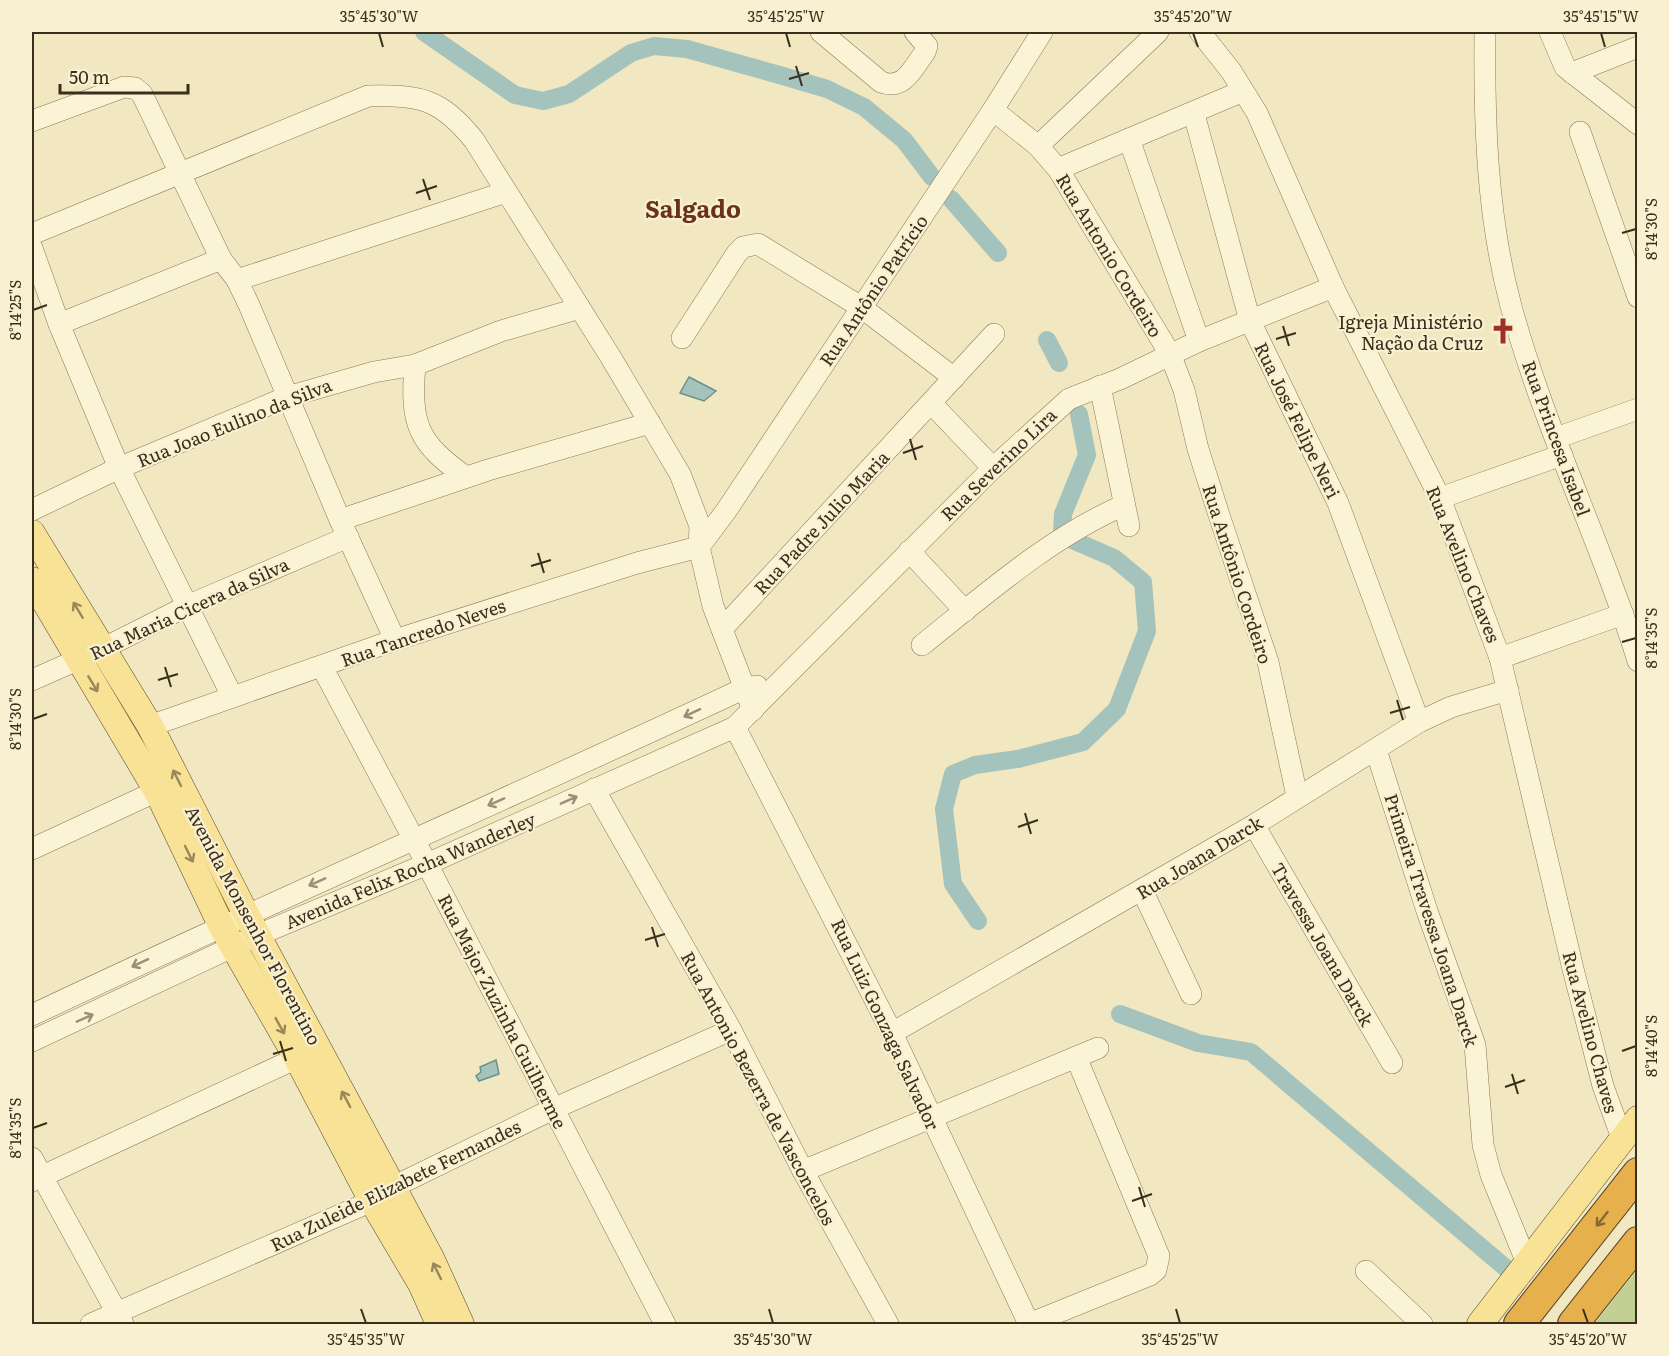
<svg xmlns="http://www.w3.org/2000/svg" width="1669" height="1356" font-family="Literata,serif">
	<rect width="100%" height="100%" fill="#f1e7c1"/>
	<path fill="#c3d094" d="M1637,1270V1324H1594Z"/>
	<g fill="#a4c3bd" stroke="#6a928c" stroke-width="1.5">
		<path d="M689,377L716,391L704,401L680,393Z"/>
		<path d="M496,1060L499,1074L479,1081L476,1076L481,1072L480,1067Z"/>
	</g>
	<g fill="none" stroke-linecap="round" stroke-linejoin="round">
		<g stroke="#a4c3bd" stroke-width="18">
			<path d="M424,32L515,95L543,101L569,94L631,53L654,46L687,49L783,76L827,89L864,107L904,140L932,177"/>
			<path d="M951,199L998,253"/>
			<path d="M1047,340L1059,363"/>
			<path d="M1062,532L1063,514L1087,455L1079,414"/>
			<path d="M978,921L953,884L944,809L953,774L975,765L1018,759L1083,742L1117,709L1147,631L1143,582L1114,558L1070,539"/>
			<path d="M1120,1014L1198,1043L1251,1052L1507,1269"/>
		</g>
		<g stroke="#8c7857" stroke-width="22">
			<g id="minor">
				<path d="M821,32L881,82C904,91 913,68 925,52L927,46L915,32"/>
				<path d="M1200,32L1231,71L1257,113L1333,287L1440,498L1500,658L1573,969L1603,1086L1622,1138"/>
				<path d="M1485,32C1484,124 1487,217 1511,306C1544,428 1601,541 1638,661"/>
				<path d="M1550,32L1565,67L1638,124"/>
				<path d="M1572,73L1638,47"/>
				<path d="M993,110L1038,146L1058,169L1170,354L1184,390L1198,449L1219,515L1268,662L1297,796"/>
				<path d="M1194,114L1250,321L1338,503L1419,722"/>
				<path d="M32,121L124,87L135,88L142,94L221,259L237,280L249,305L340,520L395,640"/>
				<path d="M1580,132L1638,297"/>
				<path d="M1129,139L1199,341"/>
				<path d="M1038,146L1158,32"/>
				<path d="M1058,169L1243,91"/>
				<path d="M32,234L368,96C420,95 440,98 474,140L610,356L680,474L700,526L699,547L713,606L753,710"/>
				<path d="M32,248L59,324L119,468L232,696"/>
				<path d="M237,280L506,192"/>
				<path d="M59,324L221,259"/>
				<path d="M682,338L737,253L743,247L758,244L861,307L954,378"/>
				<path d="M415,365C410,425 418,443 466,477"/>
				<path d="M1100,386L1129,526"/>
				<path d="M931,403L993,468"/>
				<path d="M1556,438L1638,409"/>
				<path d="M1440,498L1562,455"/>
				<path d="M32,510L119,468L287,397L374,372L415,365L501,331L580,308"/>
				<path d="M340,520L488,470L650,423"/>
				<path d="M909,551L965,611"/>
				<path d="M722,629L994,334"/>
				<path d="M922,645C986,594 1049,538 1124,505"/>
				<path d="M1500,658L1623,614"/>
				<path d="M322,667L427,864L665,1324"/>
				<path d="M32,680L102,649L189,605L348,537"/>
				<path d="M150,726L395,640L637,563L699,547L726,511L993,110L1042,32"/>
				<path d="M735,727L892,1033L1029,1324L1150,1275L1156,1270L1159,1256L1076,1057"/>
				<path d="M1376,750L1427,911L1475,1045L1483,1145L1491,1175L1527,1263"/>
				<path d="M594,789L731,1030L803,1171L888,1324"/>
				<path d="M1254,825L1392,1063"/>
				<path d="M32,849L157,791"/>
				<path d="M1142,890L1191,994"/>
				<path d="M32,1015C268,903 508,799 745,688L757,686"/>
				<path d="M892,1033L1254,825L1419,722L1451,707L1508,690"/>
				<path d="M32,1041L258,935L427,864L735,727L993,468L1069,399L1120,379L1199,341L1333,287"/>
				<path d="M32,1158L123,1324"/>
				<path d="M803,1171L1098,1048"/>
				<path d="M32,1181L297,1058"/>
				<path d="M1366,1271L1422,1324"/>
				<path d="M91,1324L372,1201L393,1187L553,1109L731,1030"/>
			</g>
		</g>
		<g stroke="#59452c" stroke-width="27">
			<g id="major">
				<path d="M32,533L150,726L246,914L432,1260L461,1324"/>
				<path d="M32,580L157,791L221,925L297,1058L372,1201L421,1284L439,1324"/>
				<path d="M1480,1324L1638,1119"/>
			</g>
		</g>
		<g stroke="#59452c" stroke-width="32">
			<g id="highway">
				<path d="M1519,1324L1638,1173"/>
				<path d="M1573,1324L1638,1242"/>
			</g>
		</g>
		<use href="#minor" stroke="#fbf3d5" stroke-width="21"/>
		<use href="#major" stroke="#f7e296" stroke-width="26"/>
		<use href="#highway" stroke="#e6b14c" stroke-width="30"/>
	</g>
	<defs><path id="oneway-shaft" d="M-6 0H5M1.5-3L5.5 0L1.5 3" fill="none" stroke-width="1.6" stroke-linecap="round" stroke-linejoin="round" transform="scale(1.5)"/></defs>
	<g stroke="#98885a">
		<use href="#oneway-shaft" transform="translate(78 610) rotate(-121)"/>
		<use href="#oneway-shaft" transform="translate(93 684) rotate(59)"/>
		<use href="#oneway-shaft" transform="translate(177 778) rotate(-117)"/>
		<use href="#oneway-shaft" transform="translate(189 854) rotate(64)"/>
		<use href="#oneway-shaft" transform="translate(280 1026) rotate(61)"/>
		<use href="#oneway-shaft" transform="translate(346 1099) rotate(-118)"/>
		<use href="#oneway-shaft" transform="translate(437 1271) rotate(-116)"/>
	</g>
	<g stroke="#9a9079">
		<use href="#oneway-shaft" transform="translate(692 713) rotate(155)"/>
		<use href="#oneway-shaft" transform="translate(569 800) rotate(-24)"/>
		<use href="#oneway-shaft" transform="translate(496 802) rotate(156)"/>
		<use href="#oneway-shaft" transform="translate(317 882) rotate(156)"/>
		<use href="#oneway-shaft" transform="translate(140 963) rotate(155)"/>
		<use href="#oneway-shaft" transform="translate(85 1018) rotate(-24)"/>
	</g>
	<use stroke="#876932" href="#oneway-shaft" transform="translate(1602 1219) rotate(128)"/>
	<path fill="none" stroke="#3a2e1d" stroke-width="2" d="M379,33L383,47M786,33L790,47M1193,33L1198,47M1601,33L1605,47M796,66L802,86M789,79L809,73M423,179L430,200M416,193L437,186M1622,233L1636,229M33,310L47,305M1283,326L1289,346M1276,339L1296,333M910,439L916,460M903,453L923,446M538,553L544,573M531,566L551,560M1622,642L1636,638M165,667L171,687M158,680L178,674M1397,700L1403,720M1390,713L1410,707M33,719L47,714M1025,813L1031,834M1018,827L1038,820M652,927L658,947M645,940L665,934M280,1041L286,1061M1622,1051L1636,1046M273,1054L293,1048M1512,1074L1518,1094M1505,1087L1525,1080M33,1128L47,1123M1139,1187L1145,1207M1132,1201L1152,1194M361,1309L366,1323M769,1309L773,1323M1176,1309L1180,1323M1583,1309L1588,1323"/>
	<defs>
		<g id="church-bare" transform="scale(2.07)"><path d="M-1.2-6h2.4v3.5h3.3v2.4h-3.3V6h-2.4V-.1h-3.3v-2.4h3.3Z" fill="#9f2e23" stroke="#f8f0d1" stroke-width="2.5" paint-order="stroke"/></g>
	</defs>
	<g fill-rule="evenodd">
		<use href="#church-bare" x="1503" y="331"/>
	</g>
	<g text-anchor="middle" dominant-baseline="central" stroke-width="4.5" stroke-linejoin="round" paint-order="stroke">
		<g font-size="18" fill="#3a2e1d" stroke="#f8f0d1">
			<text transform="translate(1110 255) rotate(59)">Rua Antonio Cordeiro</text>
			<text transform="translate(873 290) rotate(-56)">Rua Antônio Patrício</text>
			<text transform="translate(1298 420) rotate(64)">Rua José Felipe Neri</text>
			<text transform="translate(234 422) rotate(-22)">Rua Joao Eulino da Silva</text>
			<text transform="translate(1557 438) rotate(70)">Rua Princesa Isabel</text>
			<text transform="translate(998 464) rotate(-44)">Rua Severino Lira</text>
			<text transform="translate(821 522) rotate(-47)">Rua Padre Julio Maria</text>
			<text transform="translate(1464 564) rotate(68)">Rua Avelino Chaves</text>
			<text transform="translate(1238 574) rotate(72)">Rua Antônio Cordeiro</text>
			<text transform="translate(189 608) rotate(-25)">Rua Maria Cicera da Silva</text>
			<text transform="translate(423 632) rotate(-19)">Rua Tancredo Neves</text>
			<text transform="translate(1199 857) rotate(-31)">Rua Joana Darck</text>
			<text transform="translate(410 870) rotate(-23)">Avenida Felix Rocha Wanderley</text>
			<text transform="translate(1432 920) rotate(72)">Primeira Travessa Joana Darck</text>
			<text transform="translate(254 925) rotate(62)">Avenida Monsenhor Florentino</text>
			<text transform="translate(1323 944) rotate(60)">Travessa Joana Darck</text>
			<text transform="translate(503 1011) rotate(63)">Rua Major Zuzinha Guilherme</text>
			<text transform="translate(886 1024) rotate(65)">Rua Luiz Gonzaga Salvador</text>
			<text transform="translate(1591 1032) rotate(75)">Rua Avelino Chaves</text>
			<text transform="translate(759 1088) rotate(62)">Rua Antonio Bezerra de Vasconcelos</text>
			<text transform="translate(395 1185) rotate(-26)">Rua Zuleide Elizabete Fernandes</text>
		</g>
		<g font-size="18" fill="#3a2e1d" stroke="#f8f0d1" text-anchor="end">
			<text x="1483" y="321">Igreja Ministério<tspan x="1483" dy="21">Nação da Cruz</tspan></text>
		</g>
		<g font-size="24" font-weight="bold" fill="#6a3219" stroke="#f8f0d1">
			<text x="693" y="207">Salgado</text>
		</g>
	</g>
	<rect width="1669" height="1356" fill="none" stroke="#f8f0d1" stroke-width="66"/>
	<path d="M60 84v9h128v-9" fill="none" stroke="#3a2e1d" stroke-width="3"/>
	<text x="69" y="84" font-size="18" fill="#3a2e1d" stroke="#f8f0d1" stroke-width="4.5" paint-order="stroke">50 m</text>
	<rect x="33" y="33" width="1603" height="1290" fill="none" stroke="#3a2e1d" stroke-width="2"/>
	<g font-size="15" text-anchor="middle" fill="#3a2e1d">
		<text x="379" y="22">35°45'30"W</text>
		<text x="786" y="22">35°45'25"W</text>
		<text x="1193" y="22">35°45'20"W</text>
		<text x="1601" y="22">35°45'15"W</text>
		<text transform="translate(1652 229) rotate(-90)" y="5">8°14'30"S</text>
		<text transform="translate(16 310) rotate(-90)" y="5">8°14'25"S</text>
		<text transform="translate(1652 638) rotate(-90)" y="5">8°14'35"S</text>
		<text transform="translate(16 719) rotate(-90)" y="5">8°14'30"S</text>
		<text transform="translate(1652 1046) rotate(-90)" y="5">8°14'40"S</text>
		<text transform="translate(16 1128) rotate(-90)" y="5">8°14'35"S</text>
		<text x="366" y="1345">35°45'35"W</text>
		<text x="773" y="1345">35°45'30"W</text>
		<text x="1180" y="1345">35°45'25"W</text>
		<text x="1588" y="1345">35°45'20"W</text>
	</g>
</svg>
